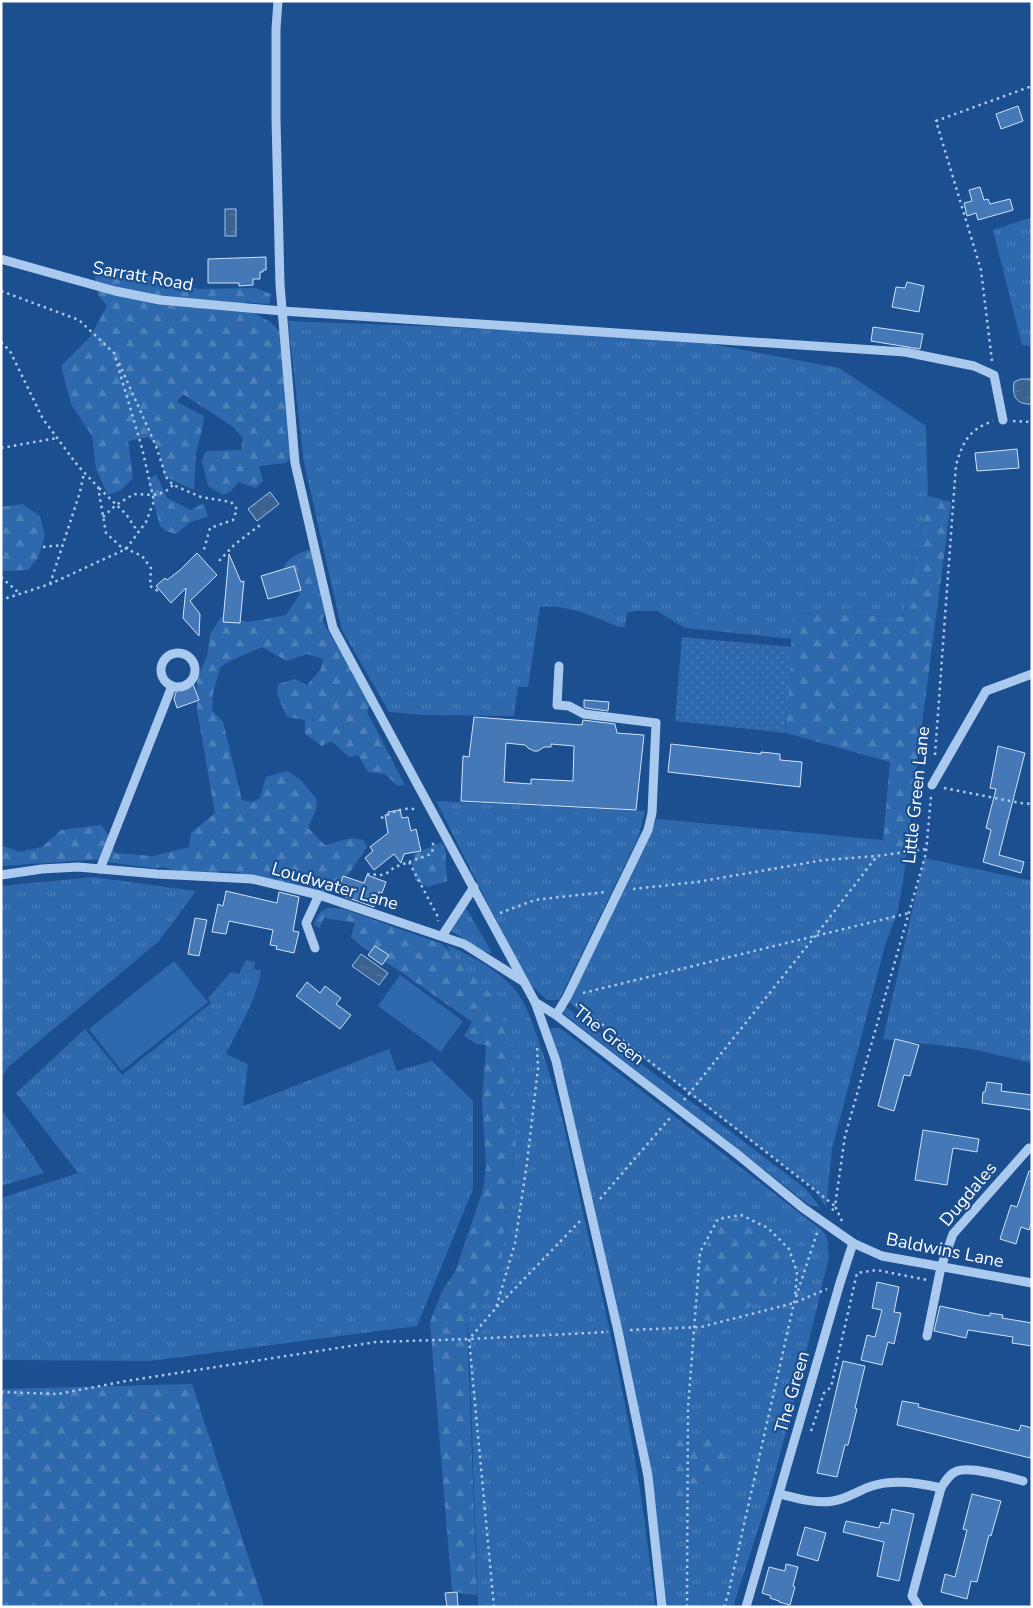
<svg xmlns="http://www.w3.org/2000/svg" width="1033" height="1608" font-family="'Nunito Sans',sans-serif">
	<defs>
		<pattern id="grass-tufts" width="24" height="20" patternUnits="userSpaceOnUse" patternTransform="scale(1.25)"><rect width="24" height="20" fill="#2e69ad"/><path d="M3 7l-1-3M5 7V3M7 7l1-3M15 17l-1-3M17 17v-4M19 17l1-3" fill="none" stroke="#4d80b9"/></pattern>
		<pattern id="forest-firs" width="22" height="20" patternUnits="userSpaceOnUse" patternTransform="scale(1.25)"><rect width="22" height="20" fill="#2e69ad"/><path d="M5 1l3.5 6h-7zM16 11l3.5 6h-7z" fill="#4d80b9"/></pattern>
		<pattern id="park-dots" width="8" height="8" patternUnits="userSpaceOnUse" patternTransform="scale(1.25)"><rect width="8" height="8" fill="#2e69ad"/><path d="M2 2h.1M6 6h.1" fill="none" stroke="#4d80b9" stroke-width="1.8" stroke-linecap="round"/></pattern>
		<pattern id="water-ripples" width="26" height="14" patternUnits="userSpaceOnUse" patternTransform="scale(1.25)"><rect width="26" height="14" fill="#3c6290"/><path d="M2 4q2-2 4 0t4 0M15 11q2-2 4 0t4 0" fill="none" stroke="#597aa1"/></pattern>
	</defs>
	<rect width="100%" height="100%" fill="#1b4f8f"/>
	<g fill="url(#grass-tufts)">
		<path d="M1032,217V346L1022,345L993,230Z"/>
		<path d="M288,321L445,327L691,340L839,368L926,426L928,496L903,617L794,613L792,639L685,628L657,611H635L627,613L625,627H619C594,617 568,604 540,607L528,687H518L514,716L423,715L389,712L342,630L304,463Z"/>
		<path d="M436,801L645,811L638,838L559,1000H547L527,981Z"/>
		<path d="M657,819L883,840L905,868L898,910L885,946L832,1149L826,1207L814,1189L570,1003L578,983Z"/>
		<path d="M924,858L1032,881V1063L972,1049L883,1039Z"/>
		<path d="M93,877L196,891L158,942L8,1067L1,1080V886Z"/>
		<path d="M465,908L468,911L492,953C480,953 463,937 451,931L450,924Z"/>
		<path d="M447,945C474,957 506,973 522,1000C530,1014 535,1030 540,1045C560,1100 571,1157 583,1213C607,1317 631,1420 645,1524C648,1552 653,1579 655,1607H478L469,1339L467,1319L500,1281L506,1204L516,1145L489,1045Z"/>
		<path d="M246,960L255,962L254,969L261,971C258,997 237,1031 226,1054L248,1064L243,1106L389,1049L397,1071L432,1061L473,1101V1189L417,1326L150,1361L1,1360V1198L78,1173L16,1093L85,1029L122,1075L211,1003L208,998L231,972L239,974Z"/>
		<path d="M562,1004L805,1188L820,1207L809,1205L564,1014Z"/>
		<path d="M551,1028H560L823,1231L827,1238L829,1257L795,1399L768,1498L733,1607H659L652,1528L633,1398L549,1040Z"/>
		<path d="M1,1108L44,1173L1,1186Z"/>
	</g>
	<g fill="url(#forest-firs)">
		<path d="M132,270L168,282L199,289L256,288L271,294L269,304L246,302V308L273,324L280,332L295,454L285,463L259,466L263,481L256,488L238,482L230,492L223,495L208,486L202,461L206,451L241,450L243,438L233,427L183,394L177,402L204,416L203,426L196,453L194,490L164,476L159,448L148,437L128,441L133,478L121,490L108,495L96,469L92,436L71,404L61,366L90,337L107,306L98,294L94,271Z"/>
		<path d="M156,474L167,498L191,510L204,503L208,517L190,522L176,534L166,531L160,526L148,481Z"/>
		<path d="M928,496L951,502L917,762L905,868L883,840L890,762L786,733L793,613L903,617Z"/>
		<path d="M23,504L40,516L45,536L38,558L28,570L3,571L1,570V507Z"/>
		<path d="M315,549L329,608L322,619L326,628L366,692L373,698L367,712L405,785L398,786L385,774L368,772L358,755L349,757L331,741L322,746L305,734V720L287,717L277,694L278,684L295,679L307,685L321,669L323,659L307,654L287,661L262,647L234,659L220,667L213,694L212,710L223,722L242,800L252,802L260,798L266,777L287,771L300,779L317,800L316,810L308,828L325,845L351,838L363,840L367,847L348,875L333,884L327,894L248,879L238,872L219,871L214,878L183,876L165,867L153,868L106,862V859L1,866V845L19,852L42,847L61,830L101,825L113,842L114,853L153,856L189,847L191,833L215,813L197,710V678L207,657L210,634L221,617L249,622L286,615L300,594L284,566C291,555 303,551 315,549Z"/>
		<path d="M440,843L445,846L447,881L428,887L415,880L412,866L414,854Z"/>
		<path d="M328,908L344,909L442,944L491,994L509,1033L514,1050L513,1111L516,1145L506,1204L500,1281L467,1319L477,1595L465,1594L452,1591L430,1322L442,1291L455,1272L483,1190L486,1166L482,1102L486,1045L476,1044L464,1036L472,1022L404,974L361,946L351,937L355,923L324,918L319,928L314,925C316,917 319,911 328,908Z"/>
		<path d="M745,1217L772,1240L786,1260L770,1296L722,1321L702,1320L697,1273L716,1220Z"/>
		<path d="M192,1384L263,1602V1607H1V1389Z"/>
		<path d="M682,1435L699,1436L729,1446L719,1473L682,1507L662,1465Z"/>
	</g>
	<path fill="url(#park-dots)" d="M682,637L792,647L786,733L675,721Z"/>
	<g fill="#2e69ad">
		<path d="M174,961L208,1002L122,1071L89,1029Z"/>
		<path d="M400,975L463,1021L441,1052L378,1006Z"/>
	</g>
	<g fill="url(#water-ripples)" stroke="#9cc4f0">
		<rect x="225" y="209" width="11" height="27"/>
		<path d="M1021,379H1032V404C1016,405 1012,396 1014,382Z"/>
		<path d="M270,492L279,504L257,521L248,509Z"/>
		<path d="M361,954L388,973L379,985L352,966Z"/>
	</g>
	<g fill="#4478b7" stroke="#cfe3fa" fill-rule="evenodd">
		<path d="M1018,106L1023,121L1001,129L996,114Z"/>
		<path d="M980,187L984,200L988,199L990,204L1010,199L1013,210L978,220L976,213L967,216L964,203L972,201L969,190Z"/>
		<path d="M266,257V270H263V272H260V279H253V285L239,286V283H208V259Z"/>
		<path d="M907,282L924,286L919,312L892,307L896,287L905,288Z"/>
		<path d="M873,327L923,334L920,349L871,341Z"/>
		<path d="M1017,449L1019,468L977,471L975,453Z"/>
		<path d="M197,553L217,575L190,601L200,614L199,636L183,618L186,588L171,603L156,586L165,578L167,580L180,570Z"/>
		<path d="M229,554L241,582L244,581L240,623L223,622Z"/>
		<path d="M294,566L301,590L268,599L261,576Z"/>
		<path d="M193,684L199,700L177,708L174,699L177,689Z"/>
		<path d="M584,700L609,702L608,711L586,708L584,707Z"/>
		<path d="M474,717L582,725L583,720L615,724L617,733L644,735L636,810L461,801L463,756L469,757ZM506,743L525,745L528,748L534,751H538L544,747H551V744L574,746L573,781L531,779V784L504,782Z"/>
		<path d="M671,744L761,754V752L780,754V760L802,762L800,787L668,772Z"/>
		<path d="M998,746L1025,753L999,855L1024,862L1021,873L983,862L991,830L986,828L996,789L990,788Z"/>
		<path d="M400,810L402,818L408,817L411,831L416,829L421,851L404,854L401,863L394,854L374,870L365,858L373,851L370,847L388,833L385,815L389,814L388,812Z"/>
		<path d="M367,875L386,882L382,893L379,892L374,907L343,896L344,893L338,891L343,876L364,883Z"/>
		<path d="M226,891L277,903L279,892L299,897L293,931L299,932L294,953L276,949L277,946L270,945L273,930L229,921L226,934L212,932L218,904L223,906Z"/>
		<path d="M195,918L207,920L199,956L188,954Z"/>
		<path d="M375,946L389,955L382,965L368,955Z"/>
		<path d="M307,982L320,993L325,986L341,998L336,1004L351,1015L340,1029L296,996Z"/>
		<path d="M895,1039L919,1045L910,1076L904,1075L894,1111L878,1106Z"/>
		<path d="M987,1082L1002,1084L1001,1091L1032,1095V1110L982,1103L983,1092H985Z"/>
		<path d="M923,1130L979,1139L977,1152L953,1148L947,1185L915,1180Z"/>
		<path d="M1029,1171H1032V1221L1029,1230L1021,1227L1016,1244L1000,1239L1011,1205L1017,1207Z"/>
		<path d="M877,1282L899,1287L894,1312L901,1313L894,1344L888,1342L882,1365L861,1360L867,1335L875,1337L882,1310L872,1308Z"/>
		<path d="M940,1306L982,1315L990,1316V1313L1003,1315L1002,1318L1032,1323V1346L1012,1343L1013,1337L968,1330L966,1338L934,1331Z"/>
		<path d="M843,1361L865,1366L855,1408L857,1409L848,1445H845L837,1477L817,1473Z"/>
		<path d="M902,1401L919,1404L918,1407L1019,1431L1021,1425L1032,1428V1450L1030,1458L897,1425Z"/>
		<path d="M972,1494L1001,1501L991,1536L989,1535L977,1582L971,1581L967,1599L941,1592L945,1574L955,1577L967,1530L963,1529Z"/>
		<path d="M892,1509L914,1514L899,1581L877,1576L884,1542L843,1532L846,1521L879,1528L881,1522L889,1524Z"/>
		<path d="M805,1527L826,1533L818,1561L797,1555Z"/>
		<path d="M786,1564L798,1567L793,1586L795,1587L790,1605L779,1602V1601L770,1598L771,1596L762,1593L769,1567L785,1571Z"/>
		<path d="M457,1592L458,1607H447L445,1593Z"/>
	</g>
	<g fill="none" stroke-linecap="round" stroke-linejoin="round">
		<g stroke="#a9c9ee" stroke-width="2.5" stroke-dasharray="2.5 4" stroke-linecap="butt">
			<path d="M1,291L79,320L114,353L142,448L154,501L146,522L126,549L50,584L1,600"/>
			<path d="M1,342L10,351L43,419L78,466L98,487L106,533L120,546L142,556L151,568L150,586L158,591"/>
			<path d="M992,361L981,270L936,121L1032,86"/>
			<path d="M119,363L156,446L166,477L173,485L201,497L231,502L237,509L233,520L210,528L203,553"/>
			<path d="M1013,421L1032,422"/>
			<path d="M1,448L57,438"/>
			<path d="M99,488L126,514L138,532"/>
			<path d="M103,517L116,505L134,494L153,495L165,492L173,485"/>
			<path d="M43,547L63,545"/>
			<path d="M219,561L234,545L260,525"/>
			<path d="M1,577L20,594"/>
			<path d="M50,584L80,492L84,473"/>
			<path d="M935,755L956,465C963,442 968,430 993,421"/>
			<path d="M944,788L1020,803L1032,804"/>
			<path d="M381,818C393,812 404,806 418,810"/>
			<path d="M409,862L431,854L433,849V840"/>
			<path d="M367,874L381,875L387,873L395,867L409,862L437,915L438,921"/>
			<path d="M633,889L697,882L824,860L877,856"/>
			<path d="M500,913L535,900L605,892"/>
			<path d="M583,993L909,913"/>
			<path d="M576,1004L816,1191L835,1206L830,1214"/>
			<path d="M684,1100L816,935L877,856L927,849"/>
			<path d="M600,1199L670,1118"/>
			<path d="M842,1221L835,1206L845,1136L926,853L931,796"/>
			<path d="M497,1307L581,1220"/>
			<path d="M630,1330L701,1327L794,1303L827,1289"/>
			<path d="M1,1392L58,1394L126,1381L376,1342L469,1339L608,1332"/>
			<path d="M811,1431L824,1393L831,1387L857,1273L877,1270L927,1280"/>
			<path d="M494,1607L469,1339L496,1308L515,1243L527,1163L538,1068L537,1046"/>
			<path d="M687,1607L688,1408L700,1252L718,1219L741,1215L768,1228L789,1249L797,1272L795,1298"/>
			<path d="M724,1607L729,1591L794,1303L817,1233"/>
		</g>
		<g stroke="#a9c9ee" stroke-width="9">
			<path d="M278,1L276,29V119L280,285L295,463L333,628L535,1002L556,1061L618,1331L648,1476L662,1607"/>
			<path d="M1,259L115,291L160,300L282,311L905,352L974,366L994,375L1003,420"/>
			<circle cx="178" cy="670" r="17"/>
			<path d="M932,785L986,691L1032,674"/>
			<path d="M100,869L172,686"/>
			<path d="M1,875L42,869L78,867L157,874L252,879L319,895L464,944L524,982"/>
			<path d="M442,936L474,887"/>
			<path d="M315,948L306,923L319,895"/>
			<path d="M535,1002L556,1015L737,1154L803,1208L853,1243L882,1256L1032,1283"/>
			<path d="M556,1015L567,997L648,830L652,813L656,723L584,714L569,706L557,705L559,666"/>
			<path d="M927,1336L941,1267L953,1234L1029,1148"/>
			<path d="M941,1488C945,1482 949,1474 957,1471C971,1466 1008,1477 1023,1481"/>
			<path d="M780,1494C796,1498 816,1504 833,1501C847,1499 859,1490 872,1486C894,1479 920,1483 941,1488L912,1596L919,1607"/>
			<path d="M746,1607L840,1283L853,1243"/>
		</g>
	</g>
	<g text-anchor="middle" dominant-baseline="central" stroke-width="4.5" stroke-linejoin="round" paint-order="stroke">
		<g font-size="18" fill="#fff" stroke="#1b4f8f">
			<text transform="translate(143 276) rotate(10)">Sarratt Road</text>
			<text transform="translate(916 795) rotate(-84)">Little Green Lane</text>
			<text transform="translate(335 886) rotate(16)">Loudwater Lane</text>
			<text transform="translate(609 1035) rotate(38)">The Green</text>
			<text transform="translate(968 1194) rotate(-50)">Dugdales</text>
			<text transform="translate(945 1250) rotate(11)">Baldwins Lane</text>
			<text transform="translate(792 1392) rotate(-74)">The Green</text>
		</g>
	</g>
	<rect width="1033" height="1608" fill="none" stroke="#ffffff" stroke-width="5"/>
</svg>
